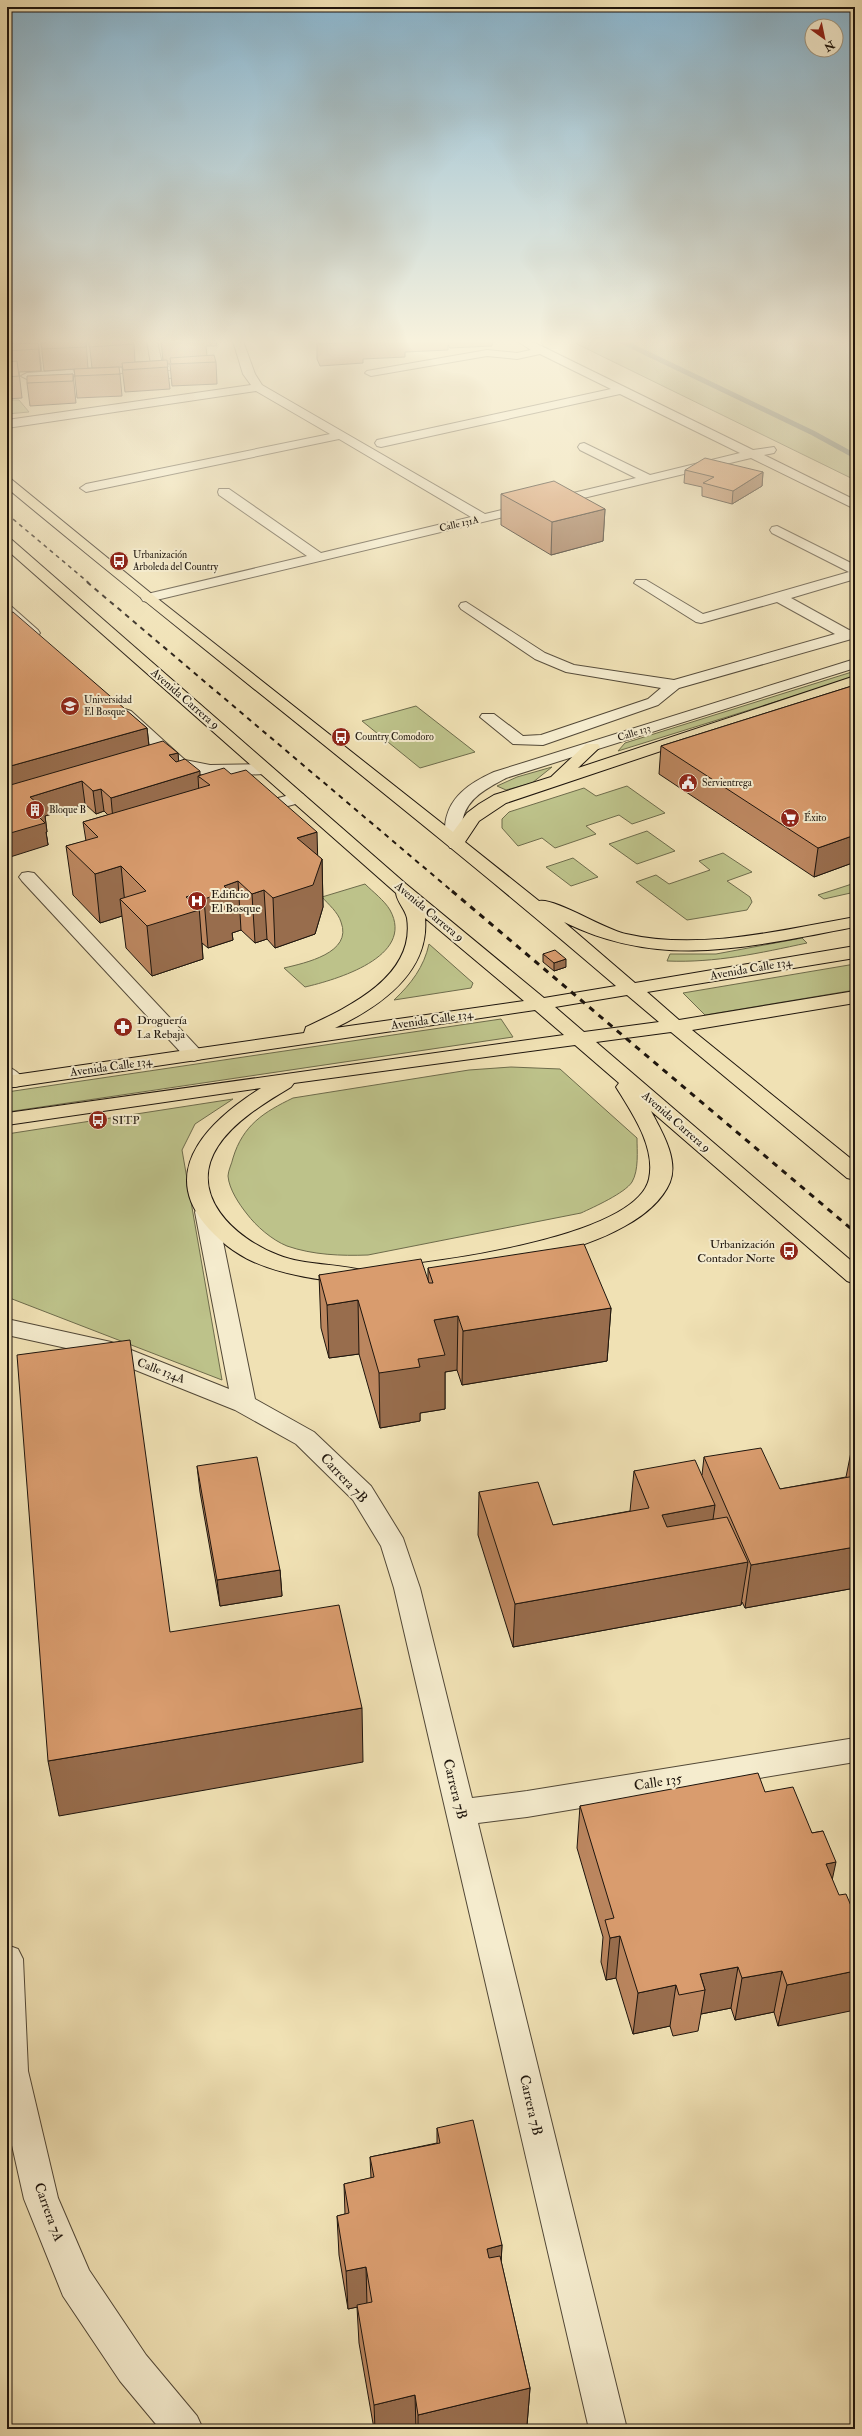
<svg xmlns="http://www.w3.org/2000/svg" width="862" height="2436" font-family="'IM FELL Double Pica',serif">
	<rect width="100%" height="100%" fill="#f0e1b4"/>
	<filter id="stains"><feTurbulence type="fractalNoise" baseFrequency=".005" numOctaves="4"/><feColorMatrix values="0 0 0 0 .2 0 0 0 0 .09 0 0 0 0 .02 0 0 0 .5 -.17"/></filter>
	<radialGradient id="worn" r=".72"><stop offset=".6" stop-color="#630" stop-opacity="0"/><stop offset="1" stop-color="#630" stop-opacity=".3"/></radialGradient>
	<g fill="#bdc28a" stroke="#6e6c4c">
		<path d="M574,341H855V480L577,344Z"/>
		<path d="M7,400H19L29,412L7,414Z"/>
		<path d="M855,671V677L618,751L625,743Z"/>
		<path d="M416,706L475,752L420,768L362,721Z"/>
		<path d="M552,767L532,783L506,790L497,786L517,777Z"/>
		<path d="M627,786L665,813L632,824L619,815L586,826L596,834L555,848L542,838L518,846L502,828V819L509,812L584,788L596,796Z"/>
		<path d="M647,831L675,851L637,864L609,844Z"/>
		<path d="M723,853L752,872L727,881L750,897L752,902L747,910L687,920L636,882L656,875L669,884L710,870L699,861Z"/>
		<path d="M573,858L598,877L571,886L546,867Z"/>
		<path d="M855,883V892L824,899L818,895Z"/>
		<path d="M365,884C373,892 384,900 390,910C416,957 335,980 305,987L284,968C305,963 353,953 341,922C338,912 328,904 322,897Z"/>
		<path d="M802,938L807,943C760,953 716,963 667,961L670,954H716Z"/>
		<path d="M429,944L473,983L471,988L394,1000C411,984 424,967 429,944Z"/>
		<path d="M855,964V990L705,1015L683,993Z"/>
		<path d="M501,1019L513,1037L7,1112V1092Z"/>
		<path d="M511,1067L560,1069L637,1138C637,1151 639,1170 632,1182C625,1193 594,1207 581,1213L368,1255C341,1256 313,1255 287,1246C272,1240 256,1226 247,1214C239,1204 229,1189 228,1176C228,1171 232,1163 233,1158C243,1125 264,1112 293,1098L469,1070Z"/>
		<path d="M233,1099L195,1124L182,1150L222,1380L7,1297V1134Z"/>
	</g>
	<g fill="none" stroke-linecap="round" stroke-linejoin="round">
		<path stroke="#697970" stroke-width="5" d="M621,341L813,433L855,456"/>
		<g stroke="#524837" stroke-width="2">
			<g id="minor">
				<path d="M147,341H157L162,364H202L206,365L208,371L197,376L153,379L147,376L152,371L27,379L21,376L27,373L151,364ZM164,370H182L164,371Z"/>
				<path d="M233,341H243L255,374L262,385L485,514L636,478L580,450L578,447L580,444L584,443L650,475L740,453L620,394L381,447L377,446L375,443L377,440L611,389L540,354L517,359L487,356L371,376L365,373L367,371L487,350L517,353L531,350L517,341H531L753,450L774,447L776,450L774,453L764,455L855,500V509L751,458L148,602L143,601L141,598L143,595L307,556L219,495L218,492L219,489H229L321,553L471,517L339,439L86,492L80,488L86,484L330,434L256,391L7,428V420L251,385L243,374Z"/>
				<path d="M777,526L855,565V579L791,598L849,630L855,629V638L679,688L658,705L543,745L513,744L480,717L482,714H494L523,736L541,735L648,699L661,688L566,672L535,659L461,609L459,606L461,603L466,602L545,653L574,665L674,680L835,634L777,602L701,623L696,622L634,583L636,580H646L703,614L849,572L772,533L770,530L772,527Z"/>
				<path d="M7,606L12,607L38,630L40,633L38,636H28L7,618Z"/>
				<path d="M855,659V668L506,778C484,790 461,801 462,830C463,836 466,842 462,848H450C446,842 445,834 445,827C447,797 470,783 494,772Z"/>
				<path d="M125,709L131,711L185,760L210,765L264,764L270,766L272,769L270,772L264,774C235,775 202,780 175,767C162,761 132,729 119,717L117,714Z"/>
				<path d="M297,793L303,794L305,798L303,802L254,815L248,814L246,810L248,806Z"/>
				<path d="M28,872L34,873L201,1051L204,1055L201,1059L194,1061L187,1059L22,881L19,877L22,873Z"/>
				<path d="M7,1067C15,1069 20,1074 25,1081L22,1085L15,1087L7,1084Z"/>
				<path d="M206,1205L214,1207L217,1212L255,1399L314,1432L371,1486L403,1538L420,1588L472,1798L527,1791L855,1738V1762L527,1817L478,1823L627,2429H589L394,1588L381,1546L353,1500L296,1444L235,1410L98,1355L7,1335V1319L111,1342L229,1389L195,1212L198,1207Z"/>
				<path d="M7,1945L18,1949L23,1959L28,2071L58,2198L89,2270L146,2355L197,2416L203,2429H160L120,2381L63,2296L24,2199L7,2123Z"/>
			</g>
		</g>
		<g stroke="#1e150d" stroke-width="2">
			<path id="major" d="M7,478L11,479L153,595L453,832L467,813L479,804L494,795L551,777L586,744H598L600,747L578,768L855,676V686L506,803L479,821L465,842L539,901C553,897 606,930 626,934C701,951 781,930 855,917V927C752,946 663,971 564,922L635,983L855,946V958L647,992L679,1020L855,991V1003L692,1030L855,1162V1180L847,1178L671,1032L596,1042L855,1264V1284L847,1281L651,1111C661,1130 679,1159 670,1182C662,1201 643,1216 625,1226C574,1255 496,1268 438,1276C422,1278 403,1284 387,1279L384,1274L387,1269L395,1266C445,1261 636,1236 649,1179C656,1147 632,1113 616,1087L619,1083L575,1045L294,1083L291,1087C266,1102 234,1121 218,1146C186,1195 236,1239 278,1255C306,1266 337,1263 365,1271L368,1276L365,1281L357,1284C322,1280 286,1276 254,1262C234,1253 217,1239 204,1223C158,1166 215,1117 261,1088L7,1125V1113L564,1035L535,1010L7,1088V1076L304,1033L306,1027C349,1007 416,976 407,918C405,909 397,902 396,893L7,550V539L12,540L406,884L544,998L616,986C417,815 209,656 7,488ZM425,918L524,1001L335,1028C379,1007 430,973 425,918ZM627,995L659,1022L584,1032L555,1007Z"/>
		</g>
		<use href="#minor" fill="#f5ecce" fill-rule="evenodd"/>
		<use href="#major" fill="#f0e1b4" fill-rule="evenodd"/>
		<path stroke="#1e150d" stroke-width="1.5" stroke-dasharray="4 4" stroke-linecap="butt" d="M7,514L89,583"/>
		<path stroke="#1e150d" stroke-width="2" stroke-dasharray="5 5" stroke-linecap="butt" d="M87,582L453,892"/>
		<path stroke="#1e150d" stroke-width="3" stroke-dasharray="6 6" stroke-linecap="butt" d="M452,891L855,1232"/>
	</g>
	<g fill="#bb865f" stroke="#1e150d">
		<path d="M86,341L88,369L120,374L122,396L77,398L74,369L44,371L41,343Z"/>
		<path d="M89,341L134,344L135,362L163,361L161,341H216L217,346H206L207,356L216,362L217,384L172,386L170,364H167L170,389L125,392L122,367L92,368Z"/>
		<path d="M317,341H492V346L450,348L448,345V350L405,352V357L363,359V363L320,366L317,359Z"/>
		<path d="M38,343L41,371L19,372L22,398L7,399V344Z"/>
		<path d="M73,374L76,403L30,406L27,383Z"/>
		<path d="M685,470L763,472L762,486L732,504L702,496V487L684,483Z"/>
		<path d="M501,494L605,509L603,541L551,555L501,525Z"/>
		<path d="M7,613L147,728L149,745L178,753V761L200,775L322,859L323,907L315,934L275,948L267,939L255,943L241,930L232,933L233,940L208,948L202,943L203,959L152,976L126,948L122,916L100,923L73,895L66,846L86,841L83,822L108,815L104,811L96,814L85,804L45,816L47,832H46L48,845Z"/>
		<path d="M855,685V862L814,877L659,774L661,746Z"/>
		<path d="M543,954L566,967L554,971L543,962Z"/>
		<path d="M428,1268L611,1308L607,1361L462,1385L457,1370L445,1372V1409L420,1413V1421L380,1428L359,1354L329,1358L321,1328L319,1275L428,1281Z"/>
		<path d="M855,1436V1588L745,1608L742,1602L741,1605L513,1647L478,1535L479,1492L553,1525L630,1511L634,1471L702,1475L704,1457L780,1489L846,1477L854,1437Z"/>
		<path d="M197,1466L280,1570L282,1596L220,1606L200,1492Z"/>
		<path d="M765,1792L812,1833L823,1831L778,2026L774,2012L735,2020L731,2008L701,2014L698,2031L673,2036L670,2026L633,2034L616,1978L606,1980L601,1962L603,1937L577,1848L580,1806Z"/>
		<path d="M437,2128L502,2245L501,2261L530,2388L527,2425L509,2429H374L359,2343L357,2307L348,2309L339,2255L337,2216L345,2214L344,2184L371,2178L370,2157L437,2143Z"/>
	</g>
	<g fill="#986d4d" stroke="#1e150d">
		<path d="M38,343L41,364V371L39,349Z"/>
		<path d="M763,472L762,486L732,504L733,491Z"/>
		<path d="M605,509L603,541L551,555L552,522Z"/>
		<path d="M147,728L150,756L7,796V767Z"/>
		<path d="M178,753L180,775L169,755Z"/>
		<path d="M200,771V778L198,776L199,794L113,820L111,798Z"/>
		<path d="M82,781L85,804L45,816L47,832H46L48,845L7,858V834L30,797Z"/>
		<path d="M101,789L104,811L96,814L93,791Z"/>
		<path d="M317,832L318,869L322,859L323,907L315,934L275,948L273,898L297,838Z"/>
		<path d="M855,835V862L814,877L818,848Z"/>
		<path d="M121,866L125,904L120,899L122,916L100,923L95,874Z"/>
		<path d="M238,881L241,930L232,933L233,940L208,948L204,899L224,886Z"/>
		<path d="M264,890L267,939L255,943L252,894Z"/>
		<path d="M198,893L203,959L152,976L147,926L186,897Z"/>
		<path d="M566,959V967L554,971V963Z"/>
		<path d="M358,1300L359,1354L329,1358L327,1305Z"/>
		<path d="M611,1308L607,1361L462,1385L463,1331Z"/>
		<path d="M458,1316L457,1370L445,1372V1409L420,1413V1421L380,1428L379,1373L434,1320Z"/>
		<path d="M715,1505L709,1548L657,1557L662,1515Z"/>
		<path d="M855,1547V1588L745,1608L751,1565Z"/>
		<path d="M748,1562L741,1605L513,1647L515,1604Z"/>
		<path d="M280,1570L282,1596L220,1606L217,1580Z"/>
		<path d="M362,1708L363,1762L59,1816L48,1761Z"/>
		<path d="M836,1862L827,1904L826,1864Z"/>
		<path d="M620,1936L616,1978L606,1980L610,1938Z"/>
		<path d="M738,1967L731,2008L701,2014L705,1990L700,1974Z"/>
		<path d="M782,1971L774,2012L735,2020L742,1978Z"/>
		<path d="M855,1971V2010L778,2026L787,1985Z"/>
		<path d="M676,1985L670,2026L633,2034L638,1993Z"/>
		<path d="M502,2245L500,2283L486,2287L487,2249Z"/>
		<path d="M366,2267L367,2305L348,2309L346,2271Z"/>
		<path d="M530,2388L527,2425L509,2429H418V2415Z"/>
		<path d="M415,2395L416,2429H375L374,2405Z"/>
	</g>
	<g fill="#d99c6e" stroke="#1e150d">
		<path d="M73,341H86V347L42,349L41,343Z"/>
		<path d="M89,341H133L134,344L89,347Z"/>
		<path d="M162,341H187L162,342Z"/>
		<path d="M318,341H362V342L319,344Z"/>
		<path d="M38,343L39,349L7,351V344Z"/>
		<path d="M214,355L216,362L171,364L170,358Z"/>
		<path d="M167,360L168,367L123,370L122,363Z"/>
		<path d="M17,361L19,376L7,377V362Z"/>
		<path d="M119,367L120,374L75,376L74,369Z"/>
		<path d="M73,374V381L27,383V376Z"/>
		<path d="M705,458L763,472L733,491L703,483L714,477L685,470Z"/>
		<path d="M554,481L605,509L552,522L501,494Z"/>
		<path d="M13,612L147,728L7,767V613Z"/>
		<path d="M855,685V835L818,848L661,746Z"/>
		<path d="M163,741L178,753L169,755L176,762L185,759L200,771L111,798L101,789L93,791L82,781L30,797L44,809L34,812L45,823L7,834V786Z"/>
		<path d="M224,768L231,774L246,770L317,832L297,838L322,859L313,885L273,898L264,890L252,894L238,881L224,886L229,891L204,899L198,893L186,897L199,910L147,926L120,899L146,891L121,866L95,874L66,846L98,837L83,822L210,785L198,776Z"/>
		<path d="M555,950L566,959L554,963L543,954Z"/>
		<path d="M584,1244L611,1308L463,1331L458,1316L434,1320L445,1355L418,1359L420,1367L379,1373L358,1300L327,1305L319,1275L421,1259L429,1283H433L428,1268Z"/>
		<path d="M130,1340L170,1632L339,1605L362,1708L48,1761L17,1355Z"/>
		<path d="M761,1448L780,1489L855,1476V1547L751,1565L704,1457Z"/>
		<path d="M257,1457L280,1570L217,1580L197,1466Z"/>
		<path d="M695,1460L715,1505L662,1515L667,1527L727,1517L748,1562L515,1604L479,1492L538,1482L553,1525L649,1508L634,1471Z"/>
		<path d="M758,1773L765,1792L793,1787L812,1833L823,1831L836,1862L826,1864L839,1895L846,1894L855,1915V1971L787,1985L782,1971L742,1978L738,1967L700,1974L705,1990L679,1995L676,1985L638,1993L620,1936L610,1938L605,1920L614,1918L580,1806Z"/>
		<path d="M473,2120L502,2245L487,2249L489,2258L500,2256L530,2388L418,2415L415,2395L374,2405L357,2305L372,2302L366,2267L346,2271L337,2216L349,2213L344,2184L374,2177L370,2157L440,2143L437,2128Z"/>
	</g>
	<linearGradient id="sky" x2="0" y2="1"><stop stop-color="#89b7d2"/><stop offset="0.5" stop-color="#f8f2dd"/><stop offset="1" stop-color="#f8f2dd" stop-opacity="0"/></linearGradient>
	<rect width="862" height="682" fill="url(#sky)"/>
	<defs>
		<g id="bus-disc" transform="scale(1)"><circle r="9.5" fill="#8f2418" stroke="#f5ecce"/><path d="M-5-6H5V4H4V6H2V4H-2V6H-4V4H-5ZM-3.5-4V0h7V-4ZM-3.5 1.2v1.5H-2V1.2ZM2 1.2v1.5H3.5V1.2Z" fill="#fff"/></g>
		<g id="university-disc" transform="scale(1)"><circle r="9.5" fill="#8f2418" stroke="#f5ecce"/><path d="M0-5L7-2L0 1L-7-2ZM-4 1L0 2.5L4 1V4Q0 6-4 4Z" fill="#fff"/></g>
		<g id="civic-disc" transform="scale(1)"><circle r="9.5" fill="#8f2418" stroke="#f5ecce"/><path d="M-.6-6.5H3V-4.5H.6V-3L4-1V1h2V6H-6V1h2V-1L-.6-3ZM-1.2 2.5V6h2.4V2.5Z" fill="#fff"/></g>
		<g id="building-disc" transform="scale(1)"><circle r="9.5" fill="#8f2418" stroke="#f5ecce"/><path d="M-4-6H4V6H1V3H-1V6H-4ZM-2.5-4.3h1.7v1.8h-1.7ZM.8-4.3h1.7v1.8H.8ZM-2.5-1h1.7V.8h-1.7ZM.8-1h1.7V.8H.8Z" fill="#fff"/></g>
		<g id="supermarket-disc" transform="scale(1)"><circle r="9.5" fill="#8f2418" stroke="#f5ecce"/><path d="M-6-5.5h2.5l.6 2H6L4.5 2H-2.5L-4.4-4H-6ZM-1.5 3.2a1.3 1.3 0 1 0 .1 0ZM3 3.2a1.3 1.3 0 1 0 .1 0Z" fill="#fff"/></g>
		<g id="hospital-disc" transform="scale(1)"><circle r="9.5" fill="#8f2418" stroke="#f5ecce"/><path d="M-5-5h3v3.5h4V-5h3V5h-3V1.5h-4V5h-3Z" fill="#fff"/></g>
		<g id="pharmacy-disc" transform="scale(1)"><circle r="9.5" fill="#8f2418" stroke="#f5ecce"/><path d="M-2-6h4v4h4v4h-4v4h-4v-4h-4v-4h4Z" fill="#fff"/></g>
	</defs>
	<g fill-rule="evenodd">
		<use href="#bus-disc" x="119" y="561"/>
		<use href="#university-disc" x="70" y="706"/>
		<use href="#bus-disc" x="341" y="737"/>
		<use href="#civic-disc" x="688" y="783"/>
		<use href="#building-disc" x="35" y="810"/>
		<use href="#supermarket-disc" x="790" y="818"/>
		<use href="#hospital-disc" x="197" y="901"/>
		<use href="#pharmacy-disc" x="123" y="1027"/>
		<use href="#bus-disc" x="98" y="1120"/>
		<use href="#bus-disc" x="789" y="1251"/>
	</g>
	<g text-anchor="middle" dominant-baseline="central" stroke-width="4" stroke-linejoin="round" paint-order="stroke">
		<g font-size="10" fill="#1e150d" stroke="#f5ecce">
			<text transform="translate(459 524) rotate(-13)">Calle 131A</text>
			<text transform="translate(634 733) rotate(-18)">Calle 133</text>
		</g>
		<g font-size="10" fill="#1e150d" stroke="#f5ecce" text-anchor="start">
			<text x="133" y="555">Urbanización<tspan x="133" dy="12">Arboleda del Country</tspan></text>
			<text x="84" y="700">Universidad<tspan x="84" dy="12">El Bosque</tspan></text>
			<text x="355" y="737">Country Comodoro</text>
			<text x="702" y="783">Servientrega</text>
			<text x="49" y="810">Bloque B</text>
			<text x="804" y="818">Éxito</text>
		</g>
		<g font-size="12" fill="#1e150d" stroke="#f5ecce">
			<text transform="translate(185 699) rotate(41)">Avenida Carrera 9</text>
			<text transform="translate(429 912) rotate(40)">Avenida Carrera 9</text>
			<text transform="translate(751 969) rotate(-10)">Avenida Calle 134</text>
			<text transform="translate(432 1020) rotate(-8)">Avenida Calle 134</text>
			<text transform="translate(111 1067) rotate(-8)">Avenida Calle 134</text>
			<text transform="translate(676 1122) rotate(41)">Avenida Carrera 9</text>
			<text transform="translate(161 1371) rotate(21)">Calle 134A</text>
		</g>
		<g font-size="12" fill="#1e150d" stroke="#f5ecce" text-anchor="start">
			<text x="211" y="894">Edificio<tspan x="211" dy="14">El Bosque</tspan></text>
			<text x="137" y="1020">Droguería<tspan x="137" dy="14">La Rebaja</tspan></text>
			<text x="112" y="1120">SITP</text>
			<text x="775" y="1244" text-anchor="end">Urbanización<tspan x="775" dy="14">Contador Norte</tspan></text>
		</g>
		<g font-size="14" fill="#1e150d" stroke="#f5ecce">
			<text transform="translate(344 1478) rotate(47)">Carrera 7B</text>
			<text transform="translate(658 1782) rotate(-9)">Calle 135</text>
			<text transform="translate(455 1789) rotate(76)">Carrera 7B</text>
			<text transform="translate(531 2105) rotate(77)">Carrera 7B</text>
			<text transform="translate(49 2212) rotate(70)">Carrera 7A</text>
		</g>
	</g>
	<rect width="862" height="2436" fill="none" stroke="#f0e1b4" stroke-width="24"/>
	<rect x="8" y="8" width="846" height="2420" fill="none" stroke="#1e150d" stroke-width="2"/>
	<rect x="12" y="12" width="838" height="2412" fill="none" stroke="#1e150d"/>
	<g transform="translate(824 38) rotate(147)"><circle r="19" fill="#f5ecce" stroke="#9f9681"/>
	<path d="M0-3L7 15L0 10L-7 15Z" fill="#8f2418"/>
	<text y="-6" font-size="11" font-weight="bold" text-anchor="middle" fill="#1e150d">N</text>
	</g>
	<rect width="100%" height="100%" filter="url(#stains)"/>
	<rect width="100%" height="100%" fill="url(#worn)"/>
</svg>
